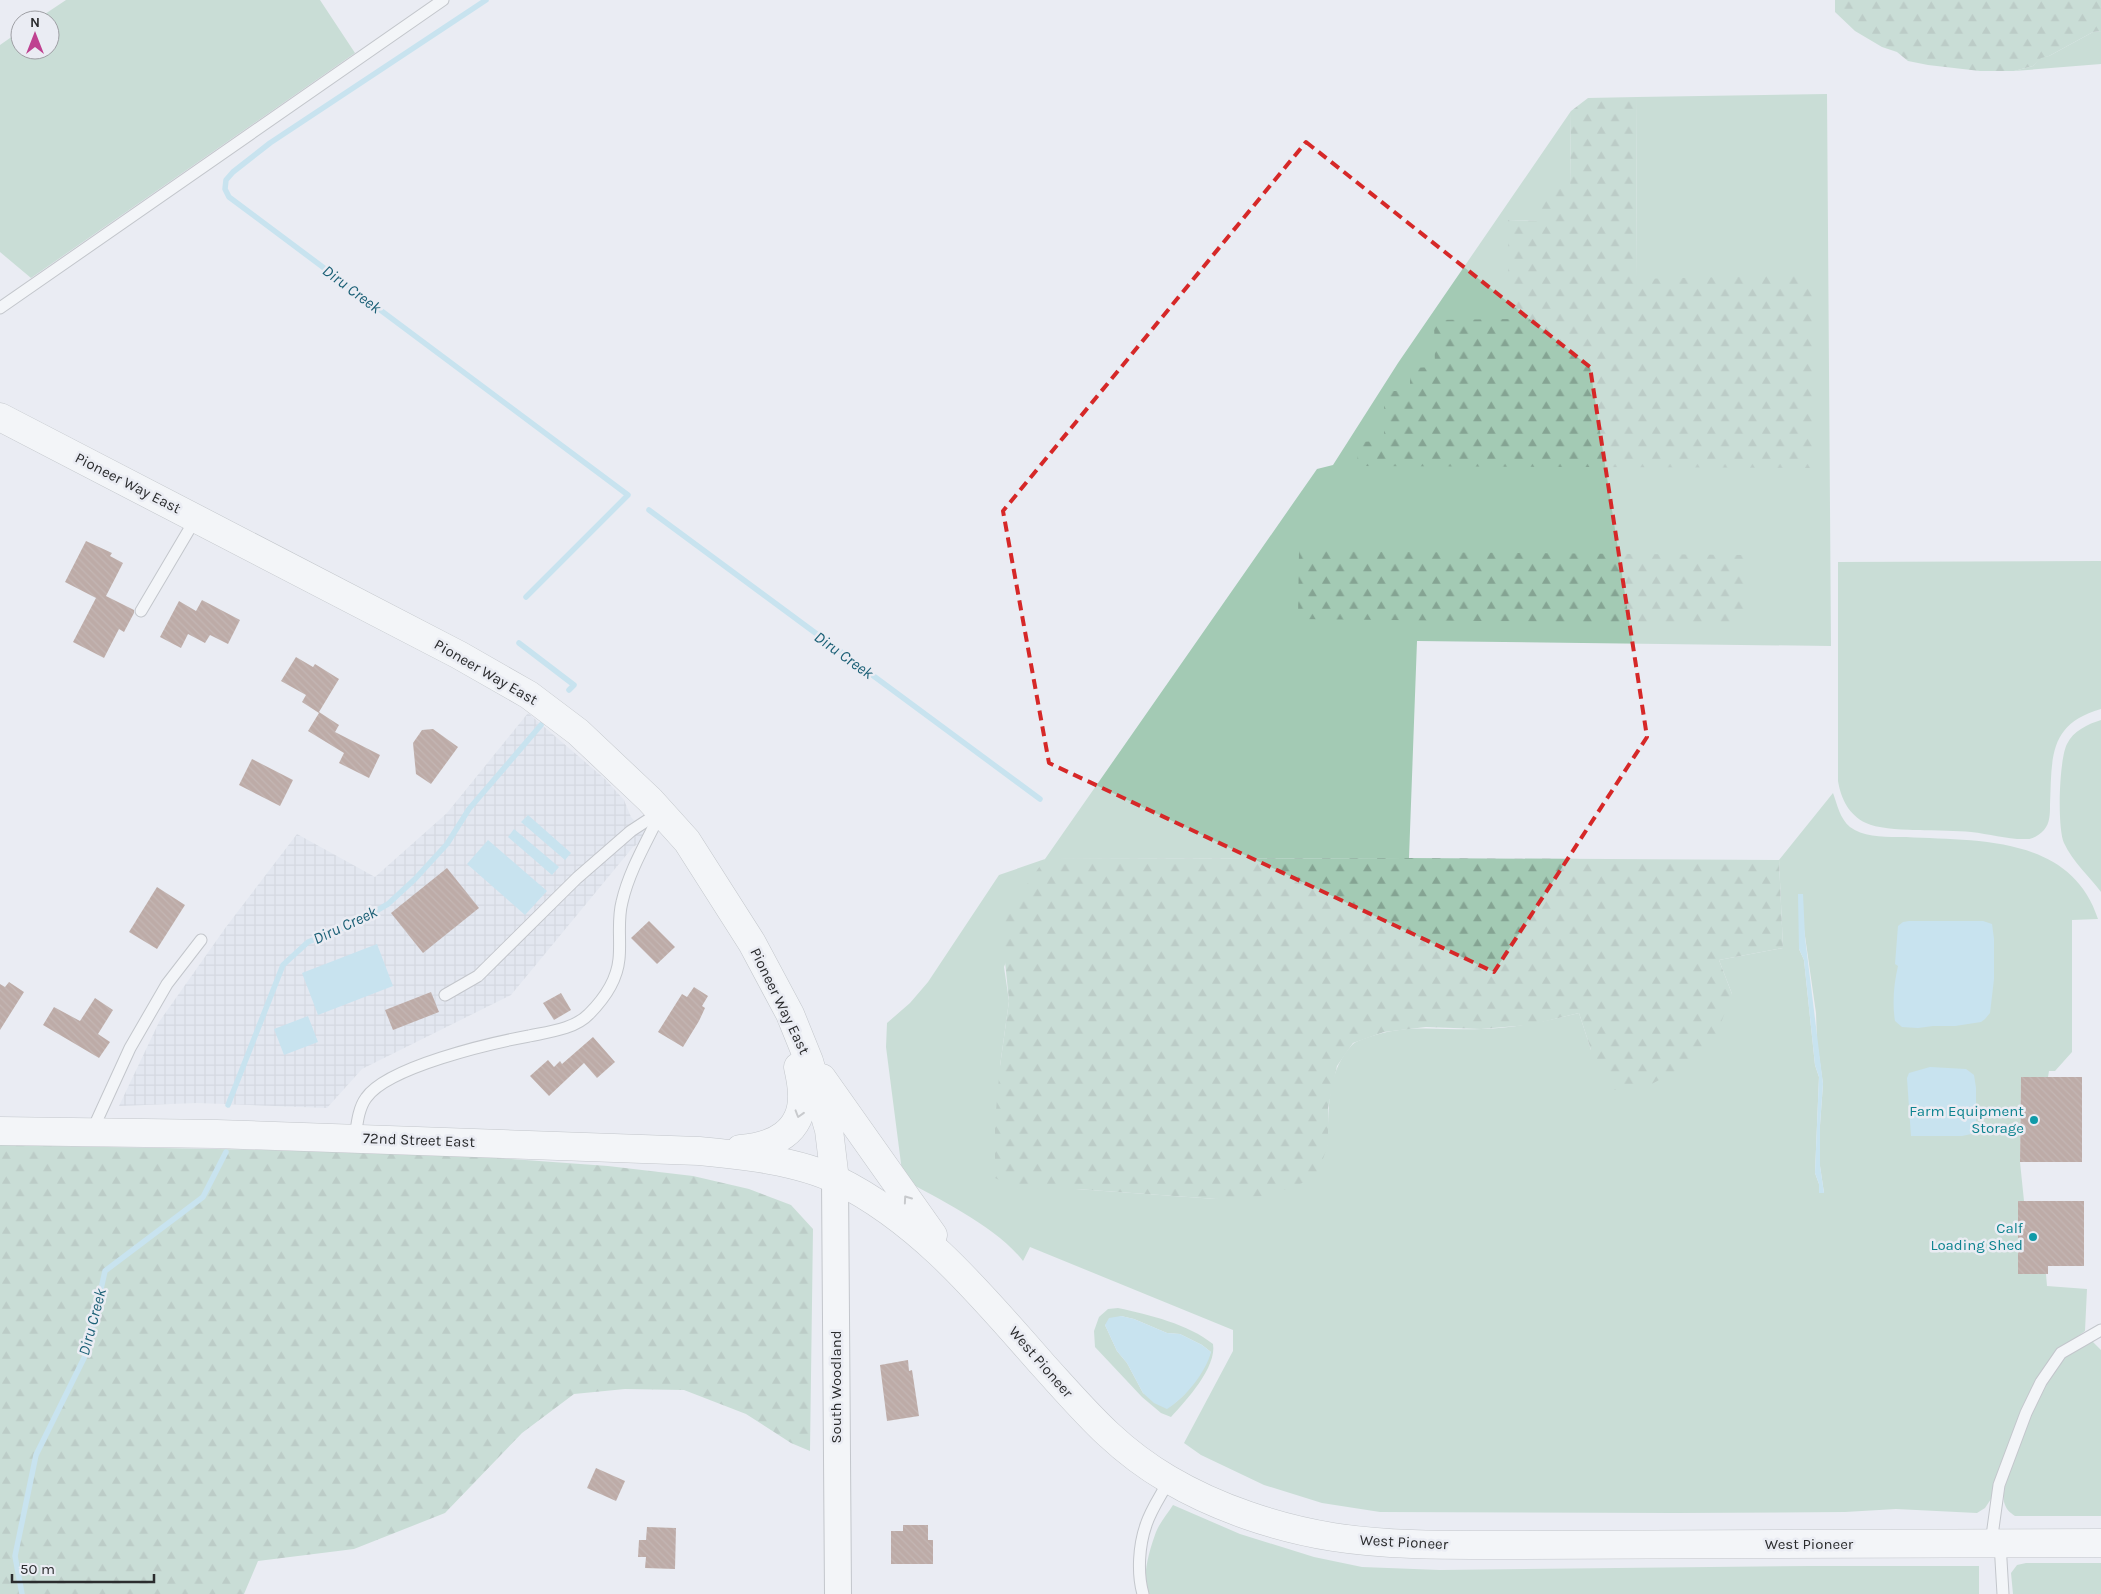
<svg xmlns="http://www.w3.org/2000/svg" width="2101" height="1594" font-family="Karla,sans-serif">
	<defs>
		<pattern id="industrial-grid" width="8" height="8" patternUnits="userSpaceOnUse" patternTransform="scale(1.25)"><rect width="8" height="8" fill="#dce0ee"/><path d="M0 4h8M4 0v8" fill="none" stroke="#bdc0cc"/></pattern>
		<pattern id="forest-firs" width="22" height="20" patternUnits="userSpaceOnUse" patternTransform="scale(1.25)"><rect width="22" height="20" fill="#a3cab4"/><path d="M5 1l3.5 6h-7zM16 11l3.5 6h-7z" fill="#85a493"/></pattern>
		<pattern id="building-back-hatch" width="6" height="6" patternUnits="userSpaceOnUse" patternTransform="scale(1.25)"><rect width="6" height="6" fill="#885c4c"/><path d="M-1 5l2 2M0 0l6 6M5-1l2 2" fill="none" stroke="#967569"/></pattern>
	</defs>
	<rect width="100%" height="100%" fill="#eaecf3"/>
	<path fill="url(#industrial-grid)" d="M528,713L605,779L624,800L631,817L649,837L633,847L511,995L362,1069L327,1108L197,1103L119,1106L159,1022L226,927L297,834L375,877L447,813Z"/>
	<g fill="#a3cab4" fill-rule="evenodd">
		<path d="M66,0H320L355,53L31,278L0,252V45L20,31V50H50V20H36Z"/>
		<path d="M2101,31V64L2014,71L2033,66L2041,57L2049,56L2093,32Z"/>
		<path d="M1827,94L1831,646L1417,641L1409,858L1045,859L1004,967L1009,1001L1000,1066L1018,1189H1076L1216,1199L1328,1145C1328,1111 1327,1071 1352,1045C1356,1041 1364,1039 1369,1037C1408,1023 1443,1031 1482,1029C1515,1028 1547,1021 1579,1013L1591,1050L1732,994L1719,960L1783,948L1779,860L1833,793C1837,804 1840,819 1850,827C1864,838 1889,837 1906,837C1977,841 2071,835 2098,919L2072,920V1052L2055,1071H2049L2048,1077L2021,1078L2020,1162L2024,1201H2018L2046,1274L2047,1286L2087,1289L2085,1331L2053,1355L2040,1373L2030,1392L2007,1450L1991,1499L1985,1508L1977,1513L1896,1509L1845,1512L1675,1513L1380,1512L1322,1503L1264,1485L1201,1455L1184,1443L1233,1351V1330L1030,1247L1023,1261C997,1227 940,1200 903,1179L886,1047L887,1023L910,1003L928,982L999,875L1045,859L1317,469L1333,465L1398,363L1571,111L1570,189L1538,221L1509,220L1508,279H1512V319L1813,468L1814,440L1636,279L1637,97ZM1799,894L1816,1013L1817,1041L1823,1084L1820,1125V1166L1824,1193H1819V1184L1815,1173L1819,1077L1815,1065L1804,960L1799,949Z"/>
		<path d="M2101,561V709C2048,724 2052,758 2050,805C2050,814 2050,823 2044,830C2040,834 2034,839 2028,839C2009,840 1990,834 1971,832C1945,829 1887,833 1866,823C1849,815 1841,799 1838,781V562Z"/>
		<path d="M2101,720V892C2089,876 2073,862 2064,843C2057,828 2059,759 2067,744C2073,731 2088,724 2101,720Z"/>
		<path d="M1118,1308C1150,1315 1188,1324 1213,1344C1217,1367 1186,1401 1171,1417L1161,1413L1142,1397L1095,1347L1094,1331L1099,1317L1108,1309ZM1121,1316L1134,1319L1167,1333L1180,1334L1202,1345L1211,1352C1199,1374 1189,1396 1167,1408L1143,1393L1127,1363L1117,1351L1105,1325Z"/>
		<path d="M2092,1341L2101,1350V1516H2015C2009,1512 2006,1509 2004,1502C2000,1478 2043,1381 2060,1363C2068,1353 2081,1348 2092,1341Z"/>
		<path d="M1173,1505L1240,1534L1314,1557L1362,1567L1440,1570L1811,1566H1979V1594H1148C1141,1576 1150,1549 1156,1532C1160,1522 1168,1513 1173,1505Z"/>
		<path d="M2026,1563H2101V1594H2013L2011,1573L2017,1565Z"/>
	</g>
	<g fill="url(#forest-firs)">
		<path d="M1835,0H2101V31L2093,32L2049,56L2041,58L2033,66L2014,71H1980L1928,65L1908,61L1897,52L1882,47L1855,31L1835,12Z"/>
		<path d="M1637,97L1636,279L1816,275L1814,468L1357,466L1358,442L1384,441V391H1410V368L1435,367L1434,320L1512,319V279H1508V220L1538,221V189H1570L1571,111L1588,98Z"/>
		<path d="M1299,551L1748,555L1747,624L1298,619Z"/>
		<path d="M1409,858L1779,860L1783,948L1719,960L1732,994L1716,1036L1693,1062L1646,1087L1612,1090L1591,1050L1579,1013L1530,1025L1481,1029L1426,1027L1384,1032L1353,1043L1337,1066L1328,1108V1145L1316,1178L1267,1196L1216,1199L1076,1189H1018L995,1178V1122L1000,1066L1009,1001L1002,932L1008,911L1045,859Z"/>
		<path d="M0,1145L426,1153L608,1166L693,1176L749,1189L791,1205L813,1229L810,1451L791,1443L746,1414L684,1390L625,1389L574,1394L522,1433L445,1513L354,1549L258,1561L244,1594H0Z"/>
	</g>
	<g fill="#a0d7ec">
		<path d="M528,815L571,853L565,860L521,822Z"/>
		<path d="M514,829L559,867L552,875L508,837Z"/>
		<path d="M488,840L547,891L525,915L467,864Z"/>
		<path d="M1798,894H1803L1805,937L1823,1084L1820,1125V1166L1824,1193H1819V1184L1815,1173L1819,1077L1815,1065L1804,960L1799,949Z"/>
		<path d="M1909,921H1983L1992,924L1994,939V979L1990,1013L1985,1019L1981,1022L1955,1026H1933L1918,1028L1902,1027L1895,1021C1892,1003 1894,983 1898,966L1895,964L1898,926L1903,922Z"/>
		<path d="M377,944L393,986L318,1015L302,973Z"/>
		<path d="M308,1016L318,1042L284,1055L274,1029Z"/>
		<path d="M1930,1067L1966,1069L1974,1075L1976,1088V1133L1962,1136H1911L1907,1078L1909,1073Z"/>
		<path d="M1121,1316L1134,1319L1167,1333L1180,1334L1202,1345L1211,1352C1206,1372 1185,1398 1167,1409L1154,1403L1143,1393L1127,1363L1117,1351L1105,1325L1109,1318Z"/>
	</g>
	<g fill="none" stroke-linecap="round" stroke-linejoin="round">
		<g stroke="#a0d7ec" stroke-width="5.5">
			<path d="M486,0L270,143L233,172L226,180L225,189L229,197L628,495L526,597"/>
			<path d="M649,510L1040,799"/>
			<path d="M519,643L574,685L569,690"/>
			<path d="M228,1105L283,965L308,942L355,923L388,904L415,879L447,844L469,809L541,725"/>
			<path d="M22,1594L15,1556L36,1455L87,1352L105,1271L203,1197L226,1152"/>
		</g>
	</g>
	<g fill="url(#building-back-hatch)">
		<path d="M86,541L112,553L110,556L123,563L106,596L134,610V613L124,632L119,629L104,658L73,642L96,598L65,582Z"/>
		<path d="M202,600L240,620L228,644L210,635L205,643L188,634L181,648L160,637L179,601L196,611Z"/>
		<path d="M296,657L313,667L315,664L339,679L319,712L339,725L335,732L380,755L369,778L339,763L344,753L308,731L319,713L302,702L306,695L281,681Z"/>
		<path d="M433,729L458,747L431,784L416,774L413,743L422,730Z"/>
		<path d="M252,759L293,780L280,806L239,785Z"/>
		<path d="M447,868L479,908L423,953L391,913Z"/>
		<path d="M157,887L185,905L157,949L129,932Z"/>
		<path d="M649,921L675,947L657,964L631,938Z"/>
		<path d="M9,982L24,992L0,1030V984L5,987Z"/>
		<path d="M694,987L708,996L702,1006L705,1008L699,1021L683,1047L658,1032L682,994L687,997Z"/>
		<path d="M431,992L439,1012L393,1030L385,1010Z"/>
		<path d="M561,993L571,1010L554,1020L543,1003Z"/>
		<path d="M95,998L113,1010L98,1034L110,1042L99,1058L43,1025L54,1007L80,1021Z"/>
		<path d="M593,1037L615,1062L597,1078L584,1063L549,1096L530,1076L548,1060L554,1067L560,1061L562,1064Z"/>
		<path d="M2021,1077H2082V1162H2020Z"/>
		<path d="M2018,1201H2084V1266H2048V1274H2018Z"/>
		<path d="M908,1360L909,1371L912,1370L919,1416L887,1421L880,1365Z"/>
		<path d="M596,1468L625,1481L616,1501L587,1488Z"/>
		<path d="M903,1525H928V1540H933V1564H891V1531H903Z"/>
		<path d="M647,1527L676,1528L675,1569L645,1568L646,1557H638L639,1540H646Z"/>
	</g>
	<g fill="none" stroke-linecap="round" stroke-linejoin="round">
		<g stroke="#95979d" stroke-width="13">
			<g id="service">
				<path d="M0,308L443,0"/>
				<path d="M141,611L196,518"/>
				<path d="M445,995L478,976L577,878L631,831L660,812"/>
				<path d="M92,1131L130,1048L167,984L201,940"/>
				<path d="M355,1138C357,1125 358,1109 366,1098C387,1067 491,1043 529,1036C548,1032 575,1029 589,1014C604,999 617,980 619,959C621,940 617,921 622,902C629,871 647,841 661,812"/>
				<path d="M1991,1543L1999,1485L2026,1413L2041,1382L2061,1353L2101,1330"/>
				<path d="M2000,1543L2003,1594"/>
				<path d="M1143,1594C1137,1573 1139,1545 1146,1525C1151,1509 1162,1494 1169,1480"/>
			</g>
		</g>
		<g stroke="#95979d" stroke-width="28">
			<path id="tertiary" d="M835,1180L838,1594"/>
		</g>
		<g stroke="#95979d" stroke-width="29">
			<g id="secondary">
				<path d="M0,417L459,655L529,695L578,732L650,800L687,841L752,943L790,1014L809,1061L829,1130L835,1180"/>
				<path d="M822,1078L933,1235"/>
				<path d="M0,1131L217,1134L699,1151C742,1155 798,1161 837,1180C922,1222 982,1296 1043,1365C1084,1410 1115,1448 1168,1479C1217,1508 1277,1528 1333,1537C1390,1546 1450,1545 1507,1545L2101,1543"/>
				<path d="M740,1149C773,1147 803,1132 802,1095C802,1086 800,1076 798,1067"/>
			</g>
		</g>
		<use href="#service" stroke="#fff" stroke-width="11"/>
		<use href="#tertiary" stroke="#fff" stroke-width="26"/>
		<use href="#secondary" stroke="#fff" stroke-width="28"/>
	</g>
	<defs><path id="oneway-chevron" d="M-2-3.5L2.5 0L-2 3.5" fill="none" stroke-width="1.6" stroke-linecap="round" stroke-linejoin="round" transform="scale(1.25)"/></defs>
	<g stroke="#a0a0a1">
		<use href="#oneway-chevron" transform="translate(799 1114) rotate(107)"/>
		<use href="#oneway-chevron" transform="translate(907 1199) rotate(-125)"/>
	</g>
	<path d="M0 0H2101V1594H0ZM1306,142L1590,367L1647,737L1494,972L1049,763L1003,511Z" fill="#eaecf3" fill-opacity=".55" fill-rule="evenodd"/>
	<path fill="none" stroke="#d62828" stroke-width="4" stroke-dasharray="10 6" stroke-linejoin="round" d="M1306,142L1590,367L1647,737L1494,972L1049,763L1003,511Z"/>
	<g fill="#0f9aa8" stroke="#eaecf3" stroke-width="2">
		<circle cx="2034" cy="1120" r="5"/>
		<circle cx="2033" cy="1237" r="5"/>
	</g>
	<g text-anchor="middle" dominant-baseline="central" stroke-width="5" stroke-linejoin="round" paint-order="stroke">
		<g font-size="15" fill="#2b2c2e" stroke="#eaecf3">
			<text transform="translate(128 483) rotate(27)">Pioneer Way East</text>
			<text transform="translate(486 672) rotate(30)">Pioneer Way East</text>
			<text transform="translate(780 1001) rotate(64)">Pioneer Way East</text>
			<text transform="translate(419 1140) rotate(2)">72nd Street East</text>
			<text transform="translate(1041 1362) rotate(49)">West Pioneer</text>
			<text transform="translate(836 1387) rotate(-90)">South Woodland</text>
			<text transform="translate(1404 1542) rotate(3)">West Pioneer</text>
			<text x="1809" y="1544">West Pioneer</text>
		</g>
		<g font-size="15" fill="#0d838f" stroke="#eaecf3" text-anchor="end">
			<text x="2024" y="1111">Farm Equipment<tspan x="2024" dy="17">Storage</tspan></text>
			<text x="2023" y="1228">Calf<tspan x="2023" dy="17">Loading Shed</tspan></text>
		</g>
		<g font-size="16" font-style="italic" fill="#1a5f75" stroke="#eaecf3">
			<text transform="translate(352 289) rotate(37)">Diru Creek</text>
			<text transform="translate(844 655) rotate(36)">Diru Creek</text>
			<text transform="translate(345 925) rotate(-25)">Diru Creek</text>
			<text transform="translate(92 1322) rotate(-75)">Diru Creek</text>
		</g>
	</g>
	<g transform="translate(35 35)"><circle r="24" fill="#eaecf3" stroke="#9e9fa4"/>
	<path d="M0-4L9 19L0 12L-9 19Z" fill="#bf4190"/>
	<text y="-8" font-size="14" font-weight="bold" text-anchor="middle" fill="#2b2c2e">N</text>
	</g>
	<path d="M12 1574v8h142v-8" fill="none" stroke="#2b2c2e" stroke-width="2.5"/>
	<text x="20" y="1574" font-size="15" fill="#2b2c2e" stroke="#eaecf3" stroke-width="4" paint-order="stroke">50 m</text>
</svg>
